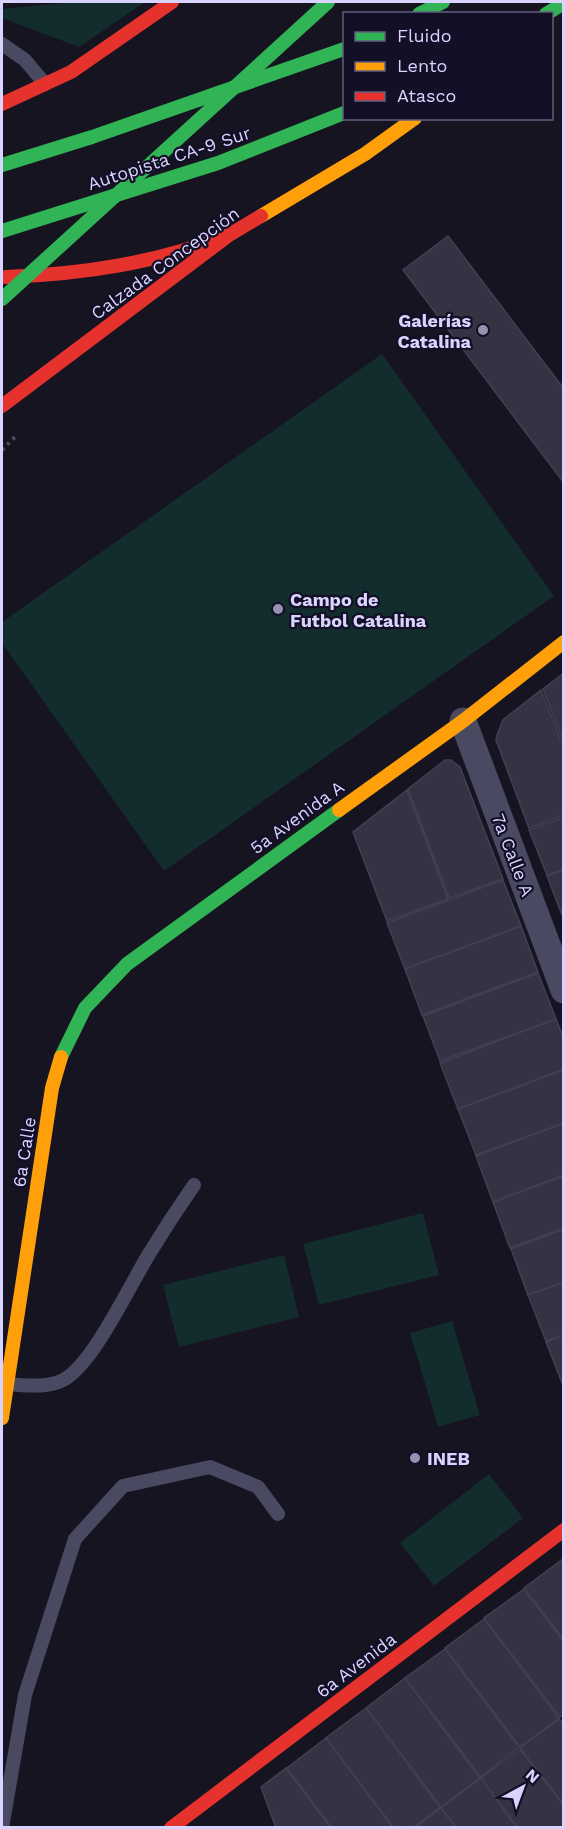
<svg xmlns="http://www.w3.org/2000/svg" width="565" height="1829" font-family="'Work Sans',sans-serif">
	<rect width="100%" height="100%" fill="#161421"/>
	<g fill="#132c2d">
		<path d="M74,2H145L79,47L2,18V9Z"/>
		<path d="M382,354L554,596L164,871L2,643V622Z"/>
		<path d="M423,1213L439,1275L319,1305L303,1244Z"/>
		<path d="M284,1255L299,1317L179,1347L163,1285Z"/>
		<path d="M452,1321L480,1415L438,1427L410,1333Z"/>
		<path d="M489,1474L523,1518L434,1586L400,1543Z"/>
	</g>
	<g fill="#343243" stroke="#433f54" stroke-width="1.5">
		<path d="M448,236L564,389V483L403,270Z"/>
		<path d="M564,673V743L543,689Z"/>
		<path d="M541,690L564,748V815L529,828L496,740L497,735L503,720Z"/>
		<path d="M445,760H451L460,767L503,879L449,898L408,789Z"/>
		<path d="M407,790L448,899L387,921L353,832Z"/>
		<path d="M564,817V869L547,875L529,830Z"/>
		<path d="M564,870V920L547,876Z"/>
		<path d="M503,880L521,926L405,969L387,923Z"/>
		<path d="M521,926L538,972L422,1015L405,969Z"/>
		<path d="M538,973L556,1019L440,1061L423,1016Z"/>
		<path d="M556,1019L564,1039V1069L458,1109L440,1063Z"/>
		<path d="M564,1070V1123L476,1155L458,1109Z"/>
		<path d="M564,1123V1175L493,1202L476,1156Z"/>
		<path d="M564,1176V1228L510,1248L493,1202Z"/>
		<path d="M564,1229V1282L528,1295L511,1249Z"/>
		<path d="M564,1282V1335L546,1341L528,1295Z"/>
		<path d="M564,1335V1388L546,1342Z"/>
		<path d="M563,1559H564V1640L524,1588Z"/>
		<path d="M524,1589L564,1642V1714L560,1717L484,1618Z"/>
		<path d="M484,1619L559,1718L520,1747L445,1648Z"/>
		<path d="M445,1649L519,1747L481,1777L405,1678Z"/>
		<path d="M405,1678L480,1778L441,1807L366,1708Z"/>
		<path d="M366,1708L440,1807L413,1828H394L326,1738Z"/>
		<path d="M559,1719L564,1724V1805L520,1748Z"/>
		<path d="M326,1738L393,1828H332L287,1768Z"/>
		<path d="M520,1749L564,1806V1828H518L481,1778Z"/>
		<path d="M286,1768L331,1828H276L261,1787Z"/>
		<path d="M481,1778L517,1828H456L441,1808Z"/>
		<path d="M441,1808L456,1828H415Z"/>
	</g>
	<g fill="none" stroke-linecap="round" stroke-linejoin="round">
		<path stroke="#44505f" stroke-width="4" stroke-dasharray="3 4.5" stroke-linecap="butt" d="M2,450L15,437"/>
		<g stroke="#4a4962" stroke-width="14">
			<path d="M2,44L25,60L45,84"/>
			<path d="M7,1384C25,1385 48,1389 65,1379C94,1362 130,1285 149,1254C163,1231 178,1208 194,1185"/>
			<path d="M2,1828L25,1695L75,1539L123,1486L210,1467L258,1487L278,1514"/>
		</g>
		<path stroke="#4a4962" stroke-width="27" d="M463,721L564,990"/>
		<g stroke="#30b455" stroke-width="14">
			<path d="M419,14L443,2"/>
			<path d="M546,14L564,3"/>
			<path d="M2,165L92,137L344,49"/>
			<path d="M2,231L218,163L344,113"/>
			<path d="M61,1057L85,1008L127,964L339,810"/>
		</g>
		<g stroke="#ff9f0a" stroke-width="14">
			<path d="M261,216L365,154L415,118"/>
			<path d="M339,810L463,721L564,642"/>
			<path d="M2,1418L52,1088L61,1057"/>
		</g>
		<g stroke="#e5322d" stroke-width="14">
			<path d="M2,104L71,72L172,2"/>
			<path d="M6,277C84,274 156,263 229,235"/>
			<path d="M2,406L229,235L261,216"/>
			<path d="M171,1828L564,1530"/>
		</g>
		<path stroke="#30b455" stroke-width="14" d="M2,299L328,2"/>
	</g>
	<g fill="#9591b1" stroke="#130f26" stroke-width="2">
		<circle cx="483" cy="330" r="6"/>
		<circle cx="278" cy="609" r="6"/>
		<circle cx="415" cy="1458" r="6"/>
	</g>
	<g text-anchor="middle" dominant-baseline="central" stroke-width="4.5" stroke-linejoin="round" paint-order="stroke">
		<g font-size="18" fill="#d9d4ff" stroke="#130f26">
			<text transform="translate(169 158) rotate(-18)">Autopista CA-9 Sur</text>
			<text transform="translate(165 263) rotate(-36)">Calzada Concepción</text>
			<text transform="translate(297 817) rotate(-36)">5a Avenida A</text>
			<text transform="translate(513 855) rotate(69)">7a Calle A</text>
			<text transform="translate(24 1152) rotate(-81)">6a Calle</text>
			<text transform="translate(356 1665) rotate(-37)">6a Avenida</text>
		</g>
		<g font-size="18" font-weight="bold" fill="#d9d4ff" stroke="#130f26" text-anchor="start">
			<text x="471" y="320" text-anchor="end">Galerías<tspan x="471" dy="21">Catalina</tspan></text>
			<text x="290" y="599">Campo de<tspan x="290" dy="21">Futbol Catalina</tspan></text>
			<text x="427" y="1458">INEB</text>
		</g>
	</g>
	<rect width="565" height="1829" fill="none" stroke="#d9d4ff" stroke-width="6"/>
	<rect x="343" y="12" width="210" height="108" fill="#130f26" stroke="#625e7d" stroke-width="1.5"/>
	<rect x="355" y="32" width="30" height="9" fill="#30b455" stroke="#625e7d" stroke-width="1.5"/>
	<text x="397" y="42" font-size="18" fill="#d9d4ff">Fluido</text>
	<rect x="355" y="62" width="30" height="9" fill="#ff9f0a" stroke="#625e7d" stroke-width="1.5"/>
	<text x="397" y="72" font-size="18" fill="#d9d4ff">Lento</text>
	<rect x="355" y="92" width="30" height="9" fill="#e5322d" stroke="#625e7d" stroke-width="1.5"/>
	<text x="397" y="102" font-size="18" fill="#d9d4ff">Atasco</text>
	<g transform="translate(523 1787) rotate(41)" stroke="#130f26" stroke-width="4.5" paint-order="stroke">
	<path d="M0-4.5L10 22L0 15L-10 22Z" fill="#d9d4ff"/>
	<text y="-9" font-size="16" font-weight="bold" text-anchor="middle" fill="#d9d4ff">N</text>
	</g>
</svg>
